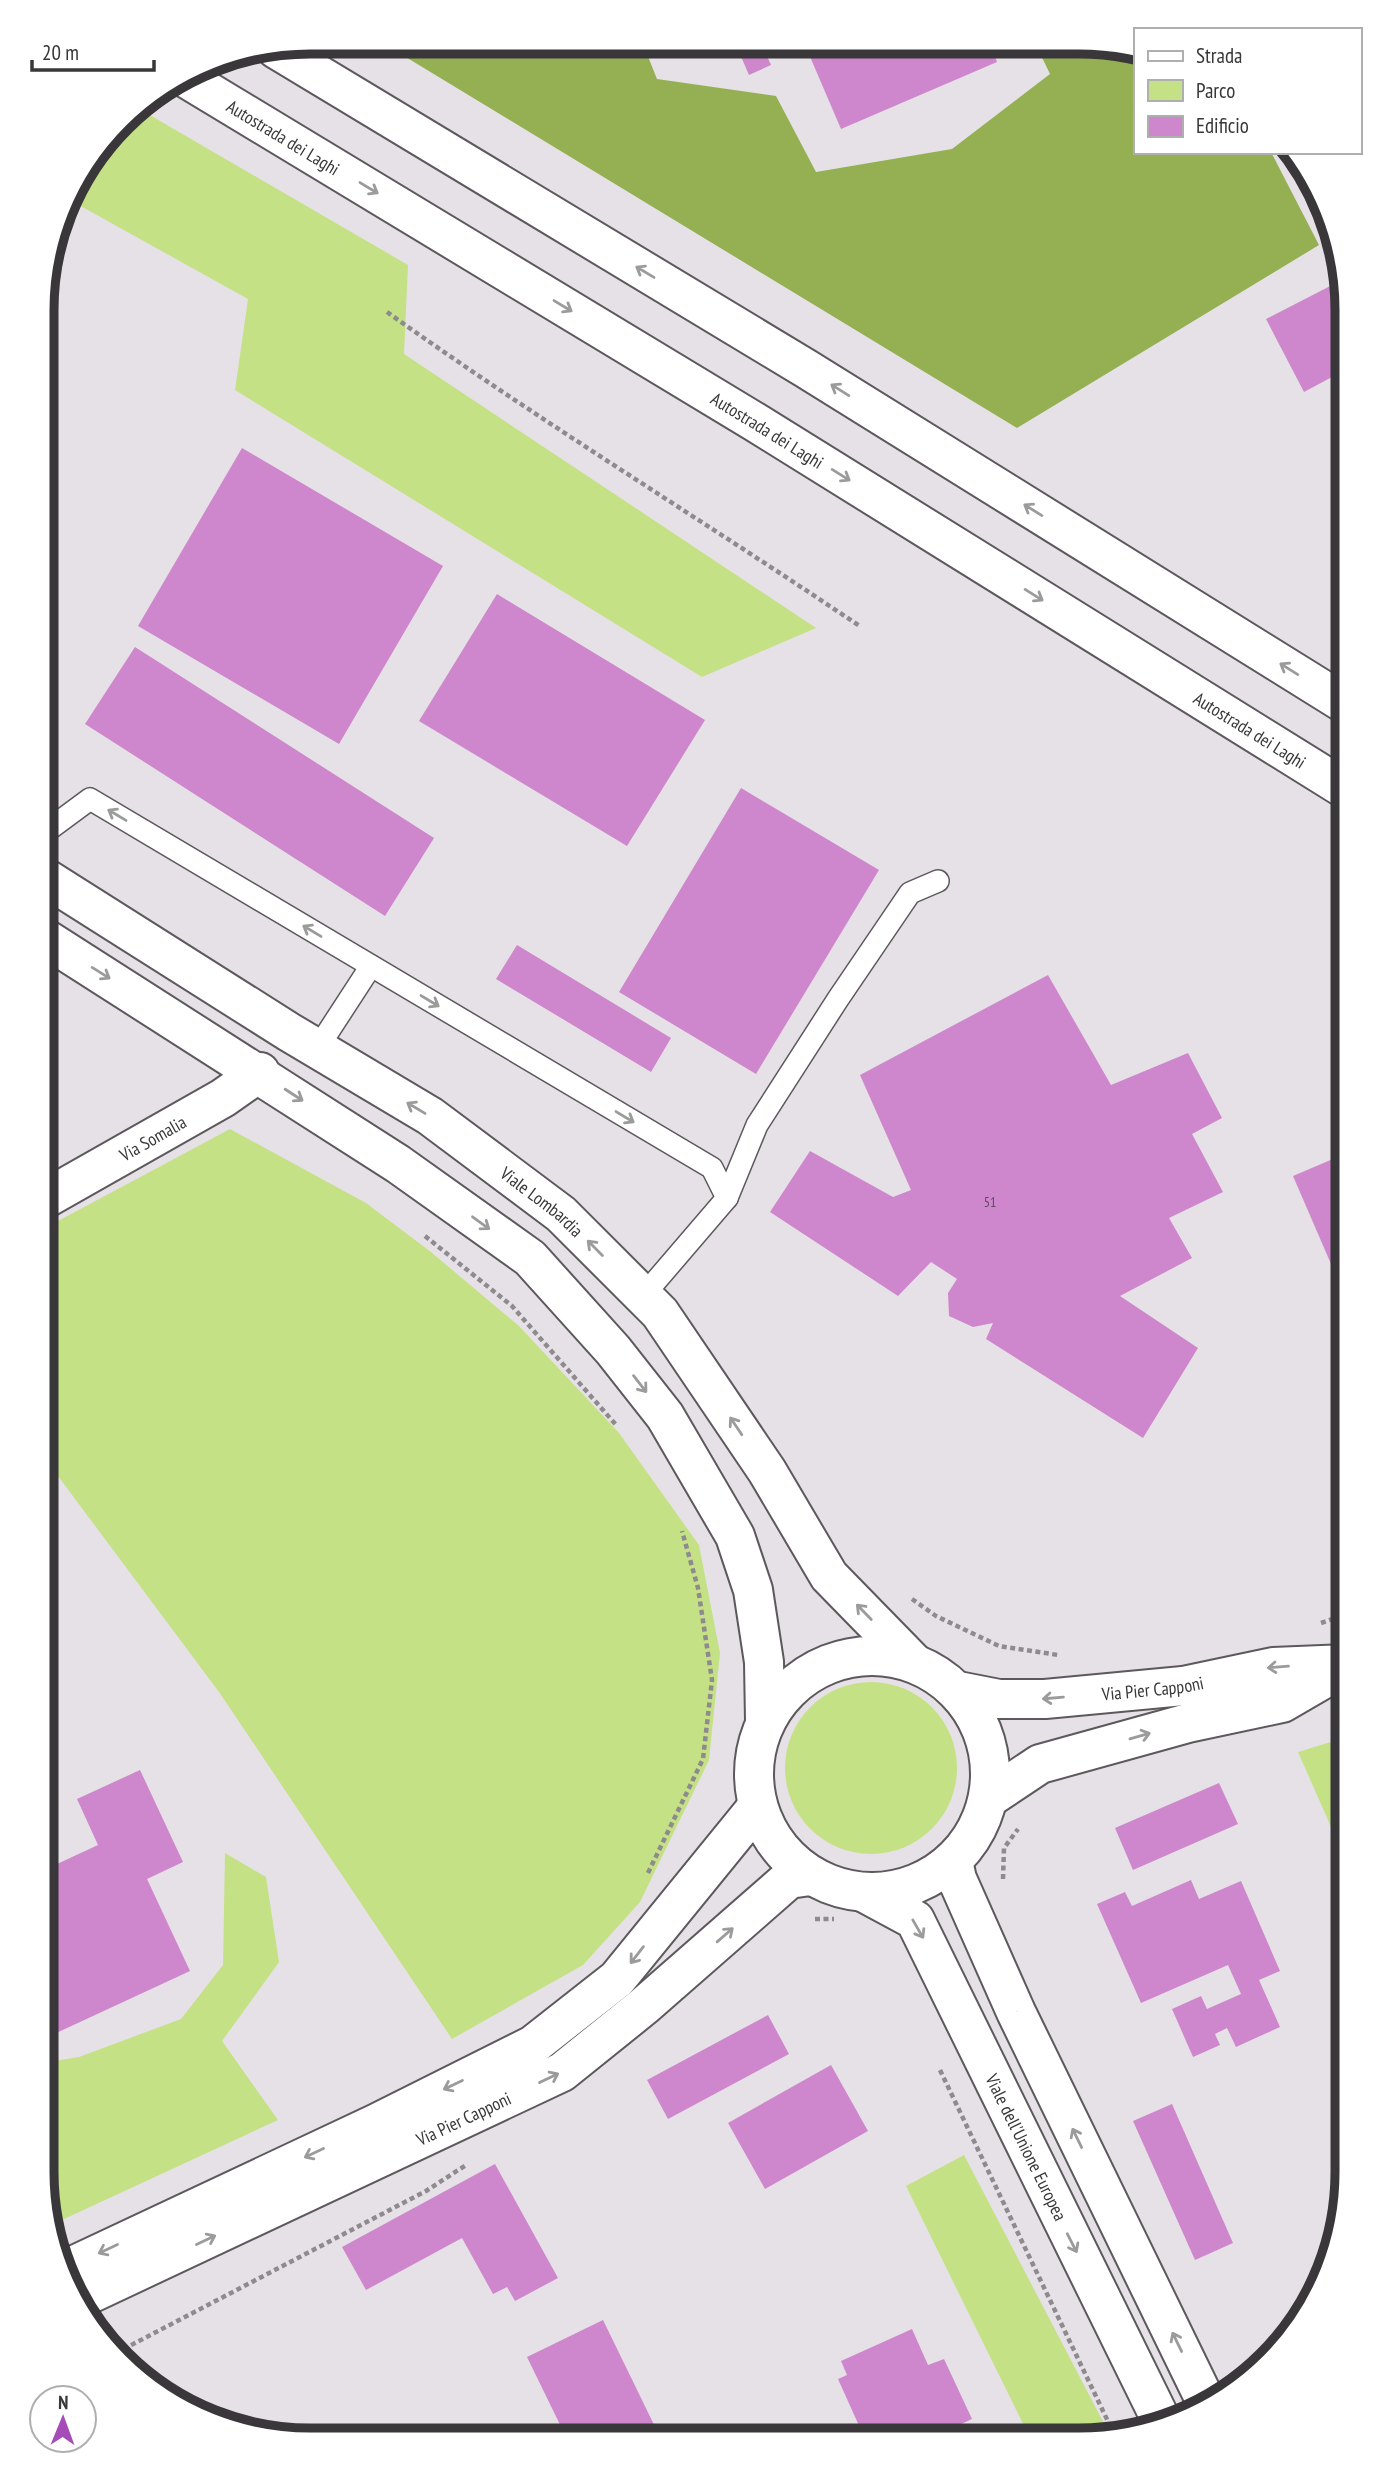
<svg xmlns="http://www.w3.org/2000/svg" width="1389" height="2482" font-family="'PT Sans Narrow',sans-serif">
	<rect width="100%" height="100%" fill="#e6e1e6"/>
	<g fill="#c5e186">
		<path d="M136,107L408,265L404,354L816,628L702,677L235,390L248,299L68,199L70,191Z"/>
		<path d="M230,1129L366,1203L431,1252L519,1326L619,1433L699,1545L720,1653L709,1760L640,1902L583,1965L452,2039L219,1692L43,1456V1229Z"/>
		<circle cx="871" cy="1768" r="86"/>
		<path d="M1347,1737L1346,1861L1298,1752Z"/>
		<path d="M225,1853L266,1877L279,1962L222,2041L278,2120L51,2225L42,2172V2063L79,2057L181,2019L223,1965Z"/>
		<path d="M964,2155L1110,2435L1079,2440H1031L906,2186Z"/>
	</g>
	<path fill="#94b052" d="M381,42L643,44L657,79L776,96L816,172L952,149L1050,74L1037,47H1131L1135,49V152H1271L1319,245L1017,428Z"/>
	<g fill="#ce87cc">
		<path d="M736,45H762L771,65L749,75Z"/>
		<path d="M805,45L991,46L997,62L841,129Z"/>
		<path d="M1338,282L1347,310V369L1304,392L1266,319Z"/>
		<path d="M242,448L443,566L339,744L138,626Z"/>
		<path d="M497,594L705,720L627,846L419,721Z"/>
		<path d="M135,647L434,838L385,916L85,724Z"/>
		<path d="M741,788L879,870L756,1074L619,992Z"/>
		<path d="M517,945L671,1038L651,1072L496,979Z"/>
		<path d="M1048,975L1111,1085L1188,1053L1222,1118L1192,1134L1223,1192L1169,1218L1192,1258L1120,1296L1198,1348L1143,1438L986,1339L993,1323L973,1327L949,1316L948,1293L957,1279L931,1262L898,1296L770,1212L810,1151L893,1197L911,1190L860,1075Z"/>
		<path d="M1347,1153V1301L1293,1176Z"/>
		<path d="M140,1770L183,1862L147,1879L190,1971L52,2035L42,2014V1871L98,1845L77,1799Z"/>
		<path d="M1219,1783L1238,1824L1133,1870L1115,1828Z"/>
		<path d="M1191,1880L1199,1899L1241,1881L1280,1971L1259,1980L1280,2027L1236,2047L1227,2028L1215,2034L1220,2045L1193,2057L1172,2009L1201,1996L1207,2009L1241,1994L1228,1965L1141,2003L1097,1904L1125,1892L1132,1906Z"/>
		<path d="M768,2015L789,2054L668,2119L647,2080Z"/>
		<path d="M831,2065L868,2131L765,2189L728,2123Z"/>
		<path d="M1172,2104L1233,2243L1195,2260L1133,2121Z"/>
		<path d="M495,2164L558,2278L515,2301L507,2287L493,2294L462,2238L366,2290L342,2247Z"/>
		<path d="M603,2320L659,2435L652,2439H567L527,2357Z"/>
		<path d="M912,2329L928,2365L944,2359L972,2419L926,2440L865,2439L838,2379L847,2375L841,2361Z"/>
	</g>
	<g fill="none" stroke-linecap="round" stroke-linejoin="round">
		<g stroke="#5c585c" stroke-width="24">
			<g id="lane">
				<path d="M44,833L90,799L712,1168L727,1198L643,1296"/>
				<path d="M317,1049L371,966"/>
				<path d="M727,1198L757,1125L838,999L910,893L938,881"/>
			</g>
		</g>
		<g stroke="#5c585c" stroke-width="42">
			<g id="street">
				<path id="s1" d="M43,1200L223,1098L260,1072"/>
				<path d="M953,1861L957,1879L1016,2012L1207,2404"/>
				<path id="s2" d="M863,1892L915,1920L1164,2426"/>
			</g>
		</g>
		<g stroke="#5c585c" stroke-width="42">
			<g id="secondary">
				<path id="s3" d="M44,877L289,1032L430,1116L561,1214L660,1313L767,1471L829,1576L912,1661"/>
				<path d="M43,937L398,1164L530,1258L613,1350L665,1416L735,1536L753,1590L764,1662L765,1721"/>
				<circle cx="872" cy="1774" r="118"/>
				<path id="s4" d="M958,1691L999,1699H1045L1183,1686L1273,1667L1347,1664"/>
				<path d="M989,1798L1040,1764L1188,1723L1282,1703L1344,1667"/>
				<path d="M62,2271L375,2124L533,2045L617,1979L757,1807"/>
				<path id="s5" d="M77,2300L562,2072L644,2006L789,1879L810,1876"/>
			</g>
		</g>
		<g stroke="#5c585c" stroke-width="42">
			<g id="highway">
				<path d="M276,49L805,368L1347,705"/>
				<path id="s6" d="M184,77L755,422L1347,790"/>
			</g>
		</g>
		<g stroke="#8e8a8e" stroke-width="4.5" stroke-dasharray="5 3.5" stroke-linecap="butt">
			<path d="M387,312C541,422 704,521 861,627"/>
			<path d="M425,1236L512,1306L617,1426"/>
			<path d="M912,1599L936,1616L999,1646L1058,1655"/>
			<path d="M1321,1623L1347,1614"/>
			<path d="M648,1873L703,1759L712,1680L698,1588L682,1531"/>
			<path d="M1003,1879L1004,1848L1018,1829"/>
			<path d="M815,1919H834"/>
			<path d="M940,2070L1114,2434"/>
			<path d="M116,2353L426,2191L466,2165"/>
		</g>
		<use href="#lane" stroke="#fff" stroke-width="21"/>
		<use href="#street" stroke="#fff" stroke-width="38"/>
		<use href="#secondary" stroke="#fff" stroke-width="38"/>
		<use href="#highway" stroke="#fff" stroke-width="38"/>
	</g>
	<defs><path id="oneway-shaft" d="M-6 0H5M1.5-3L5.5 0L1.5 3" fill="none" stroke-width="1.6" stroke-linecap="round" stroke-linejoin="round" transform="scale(1.75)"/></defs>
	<g stroke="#9c9b9c">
		<use href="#oneway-shaft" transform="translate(369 188) rotate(31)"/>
		<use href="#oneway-shaft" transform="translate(645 272) rotate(-149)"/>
		<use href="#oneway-shaft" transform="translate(563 306) rotate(31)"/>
		<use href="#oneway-shaft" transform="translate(840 390) rotate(-148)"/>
		<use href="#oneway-shaft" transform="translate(841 475) rotate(32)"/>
		<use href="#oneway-shaft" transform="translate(1033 510) rotate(-148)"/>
		<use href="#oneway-shaft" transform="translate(1034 595) rotate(32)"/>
		<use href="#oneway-shaft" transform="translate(1289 669) rotate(-148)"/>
		<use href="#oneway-shaft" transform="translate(117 815) rotate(-149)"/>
		<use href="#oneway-shaft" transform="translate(312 931) rotate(-149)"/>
		<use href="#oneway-shaft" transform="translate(101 973) rotate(32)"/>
		<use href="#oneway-shaft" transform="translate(430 1001) rotate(31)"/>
		<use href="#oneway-shaft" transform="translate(294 1095) rotate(33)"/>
		<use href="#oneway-shaft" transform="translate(416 1108) rotate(-149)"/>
		<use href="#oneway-shaft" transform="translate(625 1117) rotate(31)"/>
		<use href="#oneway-shaft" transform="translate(481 1223) rotate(36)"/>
		<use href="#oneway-shaft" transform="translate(595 1248) rotate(-135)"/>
		<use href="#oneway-shaft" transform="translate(640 1384) rotate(52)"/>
		<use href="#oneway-shaft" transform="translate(736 1426) rotate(-124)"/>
		<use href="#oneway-shaft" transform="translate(864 1612) rotate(-134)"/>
		<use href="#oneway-shaft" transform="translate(1278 1667) rotate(175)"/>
		<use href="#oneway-shaft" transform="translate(1053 1698) rotate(175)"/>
		<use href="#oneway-shaft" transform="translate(1140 1736) rotate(-16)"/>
		<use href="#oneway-shaft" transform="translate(918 1929) rotate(60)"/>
		<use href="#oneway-shaft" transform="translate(725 1935) rotate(-41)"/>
		<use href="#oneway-shaft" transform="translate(637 1955) rotate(128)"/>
		<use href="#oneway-shaft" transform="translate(549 2078) rotate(-26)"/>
		<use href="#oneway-shaft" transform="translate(453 2085) rotate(154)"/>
		<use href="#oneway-shaft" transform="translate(1077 2138) rotate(-116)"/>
		<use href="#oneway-shaft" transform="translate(314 2153) rotate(155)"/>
		<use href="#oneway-shaft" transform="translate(206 2240) rotate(-25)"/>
		<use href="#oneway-shaft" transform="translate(1072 2243) rotate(63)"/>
		<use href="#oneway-shaft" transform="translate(108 2249) rotate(155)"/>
		<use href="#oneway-shaft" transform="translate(1177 2342) rotate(-116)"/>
	</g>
	<g text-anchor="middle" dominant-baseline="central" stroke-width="7" stroke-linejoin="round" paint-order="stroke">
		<g font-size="14" fill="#5e4b5e">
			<text x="990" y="1202">51</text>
		</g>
		<g font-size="18" fill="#393739" stroke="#fff">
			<text stroke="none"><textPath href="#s6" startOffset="116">Autostrada dei Laghi</textPath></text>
			<text stroke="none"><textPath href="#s6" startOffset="682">Autostrada dei Laghi</textPath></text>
			<text stroke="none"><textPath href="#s6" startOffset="1250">Autostrada dei Laghi</textPath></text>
			<text stroke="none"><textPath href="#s1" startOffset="126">Via Somalia</textPath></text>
			<text stroke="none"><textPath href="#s3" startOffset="595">Viale Lombardia</textPath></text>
			<text stroke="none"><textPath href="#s4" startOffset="196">Via Pier Capponi</textPath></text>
			<text stroke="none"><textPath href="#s5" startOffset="427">Via Pier Capponi</textPath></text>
			<text stroke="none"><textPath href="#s2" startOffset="312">Viale dell'Unione Europea</textPath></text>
		</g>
	</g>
	<path d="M0 0H1389V2482H0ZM310 54H1079A256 256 0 0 1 1335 310V2172A256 256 0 0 1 1079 2428H310A256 256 0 0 1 54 2172V310A256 256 0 0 1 310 54Z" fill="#fff" fill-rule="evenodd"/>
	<path fill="none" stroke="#393739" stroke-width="9" d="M310 54H1079A256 256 0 0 1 1335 310V2172A256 256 0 0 1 1079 2428H310A256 256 0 0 1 54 2172V310A256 256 0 0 1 310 54Z"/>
	<rect x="1134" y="28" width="228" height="126" fill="#ffffff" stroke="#b0afb0" stroke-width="2"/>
	<rect x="1148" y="51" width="35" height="10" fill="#ffffff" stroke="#b0afb0" stroke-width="2"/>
	<text x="1196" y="63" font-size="21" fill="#393739">Strada</text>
	<rect x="1148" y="80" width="35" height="21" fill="#c5e186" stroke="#b0afb0" stroke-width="2"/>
	<text x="1196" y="98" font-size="21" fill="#393739">Parco</text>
	<rect x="1148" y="116" width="35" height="21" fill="#ce87cc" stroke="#b0afb0" stroke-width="2"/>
	<text x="1196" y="133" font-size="21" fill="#393739">Edificio</text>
	<g transform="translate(63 2419) rotate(1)"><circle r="33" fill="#ffffff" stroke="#b0afb0" stroke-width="2"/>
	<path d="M0-5L12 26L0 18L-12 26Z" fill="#a54cb8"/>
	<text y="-10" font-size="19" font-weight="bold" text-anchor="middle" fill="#393739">N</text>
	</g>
	<path d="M32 60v10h122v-10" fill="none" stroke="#393739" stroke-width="3.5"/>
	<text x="42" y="60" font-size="21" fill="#393739" stroke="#ffffff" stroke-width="5" paint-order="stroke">20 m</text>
</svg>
